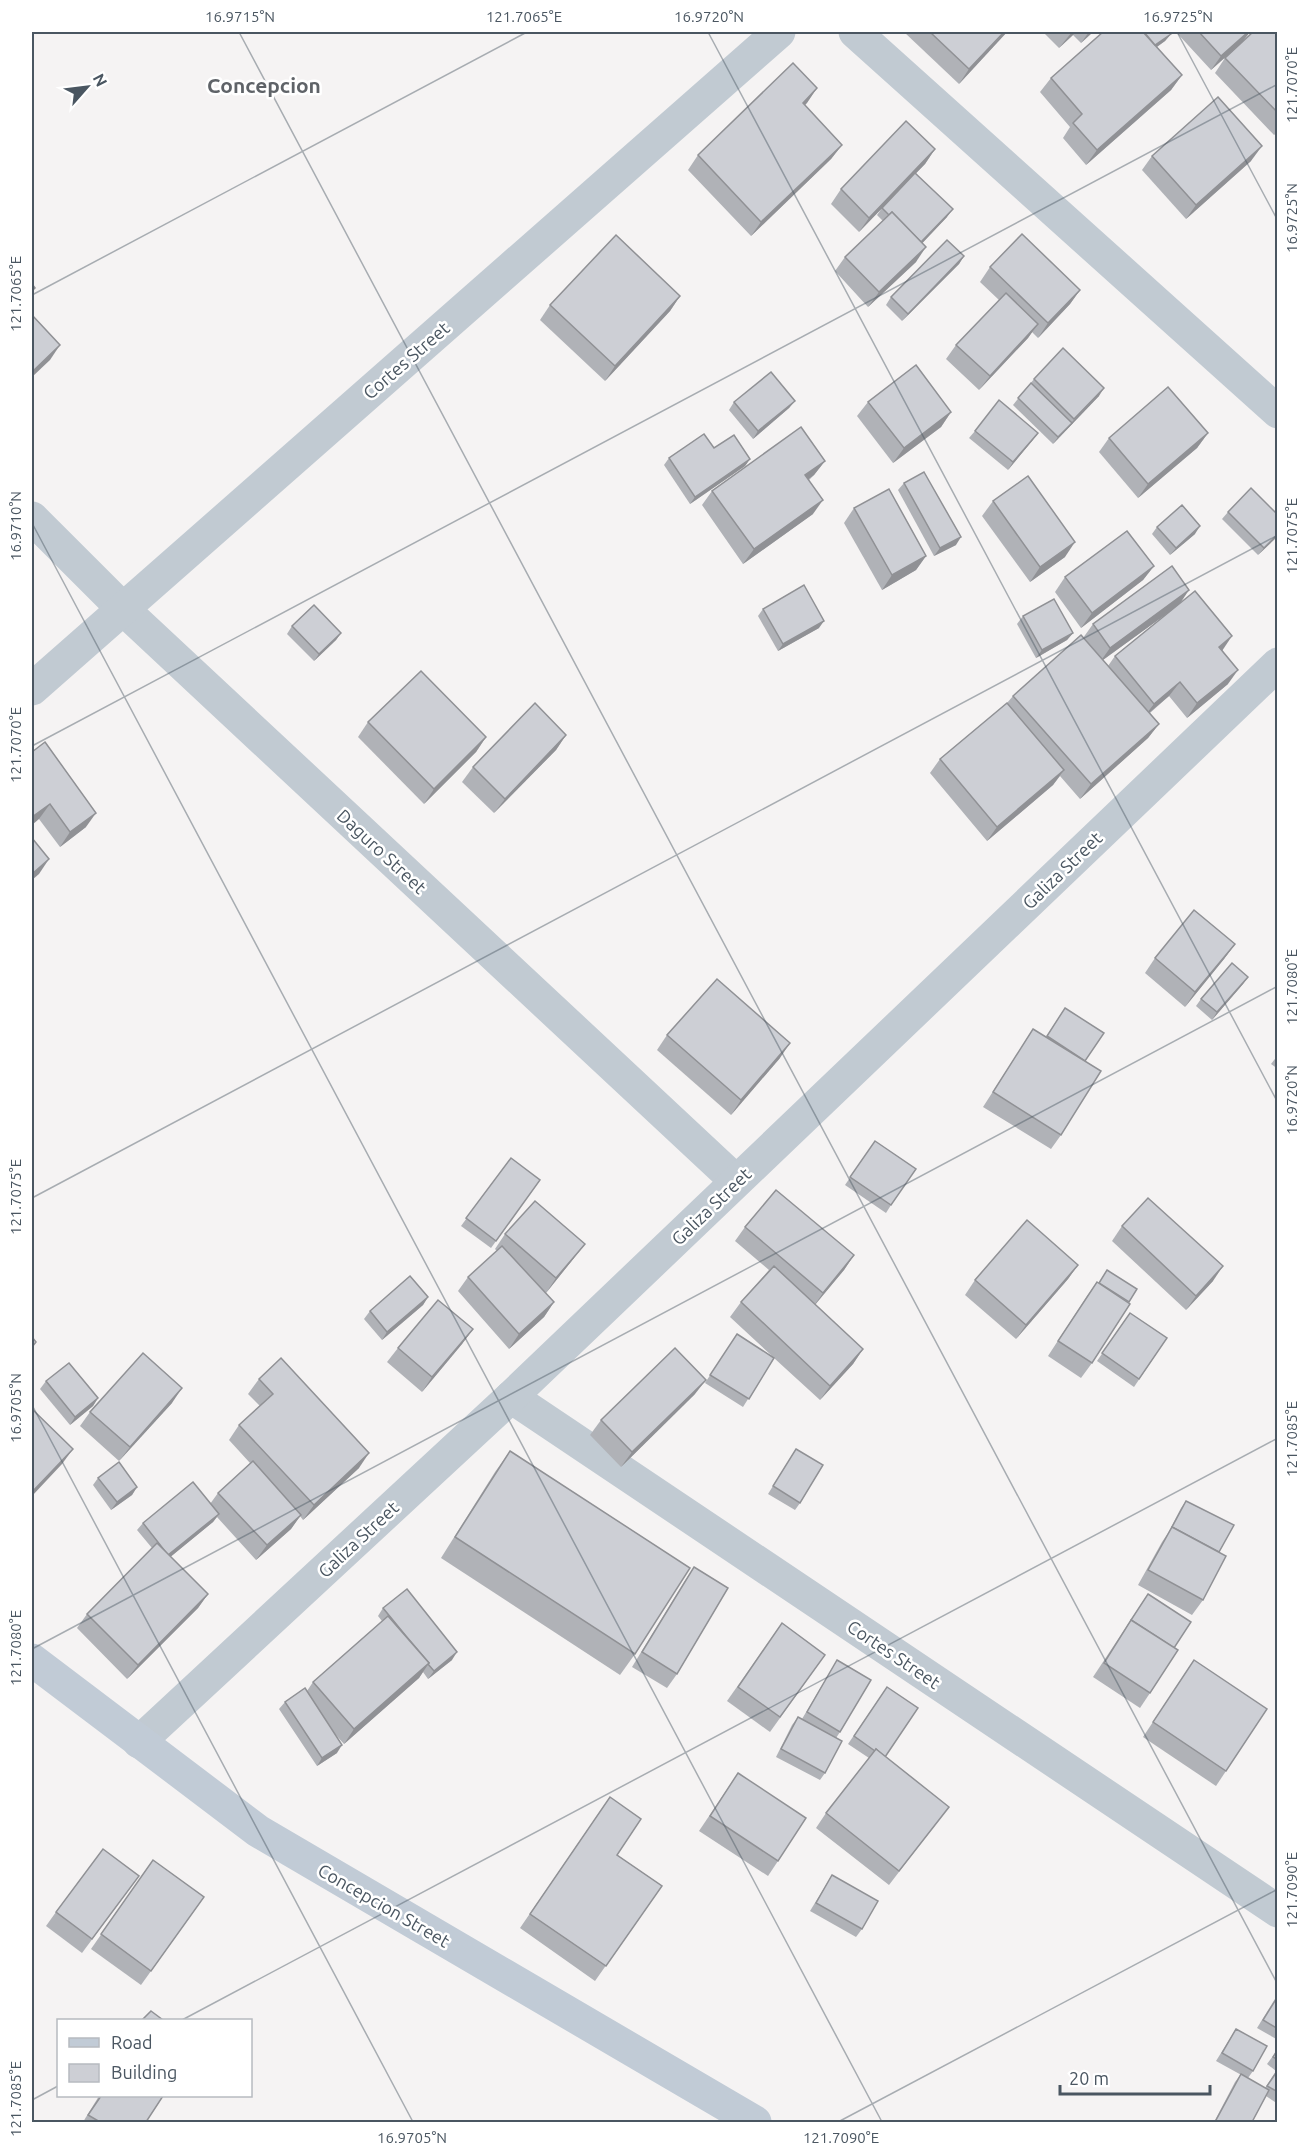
<svg xmlns="http://www.w3.org/2000/svg" width="1309" height="2154" font-family="Ubuntu,sans-serif">
	<rect width="100%" height="100%" fill="#f5f3f3"/>
	<g fill="none" stroke-linecap="round" stroke-linejoin="round">
		<g stroke="#c1cad2" stroke-width="33">
			<path d="M855,32L1278,412"/>
			<path d="M32,518L123,609L736,1181"/>
			<path d="M32,689L779,32"/>
			<path d="M511,1397L1278,1911"/>
			<path d="M139,1742L511,1397L1278,664"/>
		</g>
		<path stroke="#c1cbd6" stroke-width="33" d="M32,1660L258,1831L755,2122"/>
	</g>
	<g fill="#b0b2b7" fill-rule="evenodd">
		<path d="M904,32H1007L959,84Z"/>
		<path d="M1043,32H1093L1081,43L1073,35L1059,48Z"/>
		<path d="M1176,32H1250L1243,41L1278,32V132L1274,135L1215,73L1225,58L1236,48L1211,70Z"/>
		<path d="M1171,34L1165,41L1157,47L1182,75L1171,90L1086,165L1063,138L1070,127L1040,92L1051,78Z"/>
		<path d="M817,88L805,105L842,145L831,159L751,236L688,170L698,155Z"/>
		<path d="M935,149L925,164L916,173L947,217L922,243L916,262L868,307L835,271L845,257L883,221L877,215L882,208L859,232L831,204L841,189Z"/>
		<path d="M1152,156L1251,161L1186,219L1142,170Z"/>
		<path d="M964,256L959,264L902,321L886,305L891,297Z"/>
		<path d="M990,267L1080,290L1070,304L1038,338L1032,332L1028,338L979,390L946,359L956,345L999,300L980,282Z"/>
		<path d="M680,296L670,311L605,381L540,320L550,305Z"/>
		<path d="M1034,379L1099,396L1053,444L1013,405Z"/>
		<path d="M795,401L789,408L753,439L729,410L734,402Z"/>
		<path d="M868,402L951,412L941,427L893,463L857,416Z"/>
		<path d="M975,431L1038,433L1008,470L969,438Z"/>
		<path d="M1208,433L1197,448L1138,498L1099,452L1109,438Z"/>
		<path d="M714,448L750,459L745,466L690,504L664,465L669,458Z"/>
		<path d="M825,461L814,475L809,480L813,514L743,564L702,505L712,491Z"/>
		<path d="M904,483L956,545L934,556L898,490Z"/>
		<path d="M993,501L1065,557L1030,582L982,516Z"/>
		<path d="M854,508L926,556L916,570L882,590L844,523Z"/>
		<path d="M1228,512L1278,536L1258,555L1222,519Z"/>
		<path d="M1157,527L1195,534L1170,555L1152,534Z"/>
		<path d="M1154,566L1143,580L1081,628L1055,592L1065,577Z"/>
		<path d="M1180,603L1222,651L1228,684L1187,718L1169,696L1150,713L1159,724L1148,738L1080,799L1060,776L1053,785L987,841L930,773L940,759L1007,703L1013,696L1083,638L1093,624ZM1170,611L1115,656L1108,666L1103,660Z"/>
		<path d="M763,609L819,628L778,651L758,616Z"/>
		<path d="M1023,616L1073,633L1067,640L1036,658L1017,624Z"/>
		<path d="M292,626L341,633L336,640L314,661L287,634Z"/>
		<path d="M368,722L486,737L476,752L424,804L358,737Z"/>
		<path d="M566,735L556,750L494,813L462,782L473,767Z"/>
		<path d="M32,752L86,827L60,847L39,819Z"/>
		<path d="M1235,944L1224,959L1185,1007L1145,973L1155,958Z"/>
		<path d="M1248,977L1243,984L1212,1020L1196,1006L1201,999Z"/>
		<path d="M1065,1008L1085,1061L1061,1135L1051,1149L983,1107L1033,1029L1046,1037Z"/>
		<path d="M667,1035L780,1058L731,1115L657,1050Z"/>
		<path d="M1278,1055V1069L1271,1064Z"/>
		<path d="M875,1141L891,1205L886,1213L845,1185Z"/>
		<path d="M511,1158L540,1180L491,1248L461,1226Z"/>
		<path d="M1122,1226L1213,1281L1186,1310L1112,1241Z"/>
		<path d="M745,1227L854,1255L844,1270L815,1305L863,1349L853,1364L820,1400L774,1358L743,1407L705,1383L737,1334L772,1356L730,1317L741,1302L769,1270L735,1241Z"/>
		<path d="M505,1234L574,1258L546,1293L542,1290L554,1302L544,1317L509,1349L458,1291L468,1277L497,1251L495,1249Z"/>
		<path d="M1078,1265L1068,1279L1016,1339L965,1295L975,1280Z"/>
		<path d="M1107,1270L1092,1363L1081,1378L1048,1356L1087,1296L1097,1282L1099,1283Z"/>
		<path d="M428,1297L423,1305L382,1340L364,1319L370,1311Z"/>
		<path d="M1130,1313L1167,1338L1134,1387L1097,1361Z"/>
		<path d="M473,1329L462,1344L422,1392L387,1362L398,1348Z"/>
		<path d="M259,1379L359,1468L303,1520L300,1516L291,1529L256,1560L217,1517L213,1522L170,1557L208,1594L198,1608L127,1679L77,1628L87,1614L152,1548L137,1530L143,1523L210,1504L218,1493L250,1463L229,1440L239,1425L260,1406L248,1394Z"/>
		<path d="M46,1381L98,1398L93,1406L70,1425L40,1389Z"/>
		<path d="M695,1394L621,1467L590,1435L601,1420Z"/>
		<path d="M172,1403L119,1461L80,1426L90,1412Z"/>
		<path d="M796,1449L800,1503L795,1510L768,1494Z"/>
		<path d="M510,1451L635,1654L620,1675L441,1558L495,1472Z"/>
		<path d="M98,1478L137,1487L132,1495L111,1510L93,1485Z"/>
		<path d="M1186,1501L1219,1552L1203,1600L1192,1615L1138,1585L1162,1542L1168,1533L1181,1508Z"/>
		<path d="M694,1567L677,1674L667,1688L632,1667L684,1582Z"/>
		<path d="M1148,1594L1174,1648L1150,1693L1140,1708L1093,1677Z"/>
		<path d="M383,1608L452,1660L428,1679L423,1672L419,1678L344,1744L335,1734L337,1753L317,1766L279,1709L285,1702L307,1691L313,1682L382,1621L378,1616Z"/>
		<path d="M782,1623L825,1655L770,1732L727,1701Z"/>
		<path d="M837,1660L840,1732L836,1738L825,1773L820,1780L776,1757L792,1725L798,1717L802,1719Z"/>
		<path d="M1194,1660L1226,1771L1216,1786L1143,1737Z"/>
		<path d="M887,1687L885,1757L938,1821L889,1885L816,1828L826,1813L869,1758L848,1744Z"/>
		<path d="M738,1773L778,1861L768,1876L699,1831Z"/>
		<path d="M610,1797L617,1855L662,1886L595,1981L520,1928Z"/>
		<path d="M153,1860L204,1897L141,1985L91,1949Z"/>
		<path d="M832,1875L862,1929L856,1937L810,1911Z"/>
		<path d="M128,1891L82,1953L46,1926L56,1912Z"/>
		<path d="M1278,1994V2040L1257,2028Z"/>
		<path d="M1236,2029L1253,2071L1248,2078L1265,2088L1276,2071L1267,2064L1278,2049V2104L1266,2096L1252,2122H1214L1235,2082L1241,2074L1245,2077L1216,2061Z"/>
		<path d="M99,2096H163L146,2122H83Z"/>
	</g>
	<g fill="#909195">
		<path d="M1004,32H1007L959,84L969,69Z"/>
		<path d="M1072,32H1076L1073,35L1059,48Z"/>
		<path d="M1089,32H1093L1081,43Z"/>
		<path d="M1248,32H1250L1242,42L1211,70L1221,56Z"/>
		<path d="M1171,34L1165,41L1148,53L1153,46Z"/>
		<path d="M1182,75L1171,90L1086,165L1097,150Z"/>
		<path d="M817,88L807,103L792,118L803,103Z"/>
		<path d="M842,145L831,159L751,236L761,222Z"/>
		<path d="M1262,146L1251,161L1186,219L1196,205Z"/>
		<path d="M935,149L925,164L859,232L869,218Z"/>
		<path d="M953,209L947,217L914,252L919,244Z"/>
		<path d="M926,247L916,262L868,307L879,292Z"/>
		<path d="M964,256L959,264L902,321L908,314Z"/>
		<path d="M1080,290L1070,304L1038,338L1048,323Z"/>
		<path d="M680,296L670,311L605,381L615,366Z"/>
		<path d="M1038,324L1028,338L979,390L990,376Z"/>
		<path d="M60,345L50,360L32,377V372Z"/>
		<path d="M1104,388L1099,396L1053,444L1058,437Z"/>
		<path d="M795,401L789,408L753,439L758,431Z"/>
		<path d="M951,412L941,427L893,463L904,448Z"/>
		<path d="M1038,433L1032,441L1008,470L1013,462Z"/>
		<path d="M1208,433L1197,448L1138,498L1148,484Z"/>
		<path d="M750,459L745,466L690,504L695,497Z"/>
		<path d="M825,461L814,475L795,489L805,475Z"/>
		<path d="M823,500L813,514L743,564L754,549Z"/>
		<path d="M1200,526L1195,534L1170,555L1176,548Z"/>
		<path d="M1278,534V536L1258,555L1264,548Z"/>
		<path d="M961,537L956,545L934,556L940,548Z"/>
		<path d="M1075,542L1065,557L1030,582L1040,567Z"/>
		<path d="M926,556L916,570L882,590L892,575Z"/>
		<path d="M1154,566L1143,580L1081,628L1092,613Z"/>
		<path d="M1189,590L1179,605L1100,662L1110,648Z"/>
		<path d="M824,621L819,628L778,651L783,644Z"/>
		<path d="M341,633L336,640L314,661L319,654Z"/>
		<path d="M1073,633L1067,640L1036,658L1042,650Z"/>
		<path d="M1232,636L1222,651L1219,647Z"/>
		<path d="M1238,670L1228,684L1187,718L1197,703Z"/>
		<path d="M1180,682L1169,696L1143,718L1154,704Z"/>
		<path d="M1159,724L1148,738L1080,799L1091,784Z"/>
		<path d="M566,735L556,750L494,813L505,799Z"/>
		<path d="M486,737L476,752L424,804L434,789Z"/>
		<path d="M1064,770L1053,785L987,841L997,827Z"/>
		<path d="M50,804L39,819L32,825V817Z"/>
		<path d="M96,813L86,827L60,847L70,832Z"/>
		<path d="M49,859L39,874L32,880V874Z"/>
		<path d="M1235,944L1224,959L1185,1007L1195,992Z"/>
		<path d="M1248,977L1243,984L1212,1020L1217,1012Z"/>
		<path d="M790,1043L780,1058L731,1115L741,1100Z"/>
		<path d="M585,1244L574,1258L546,1293L556,1278Z"/>
		<path d="M854,1255L844,1270L813,1307L823,1293Z"/>
		<path d="M1078,1265L1068,1279L1016,1339L1026,1325Z"/>
		<path d="M1223,1266L1213,1281L1186,1310L1196,1296Z"/>
		<path d="M428,1297L423,1305L382,1340L387,1332Z"/>
		<path d="M554,1302L544,1317L509,1349L519,1334Z"/>
		<path d="M473,1329L462,1344L422,1392L432,1377Z"/>
		<path d="M863,1349L853,1364L820,1400L830,1386Z"/>
		<path d="M706,1380L695,1394L621,1467L632,1452Z"/>
		<path d="M182,1388L172,1403L119,1461L130,1447Z"/>
		<path d="M98,1398L93,1406L70,1425L75,1417Z"/>
		<path d="M73,1449L62,1464L32,1496V1492Z"/>
		<path d="M369,1453L359,1468L303,1520L314,1505Z"/>
		<path d="M137,1487L132,1495L111,1510L117,1502Z"/>
		<path d="M219,1514L213,1522L163,1563L168,1555Z"/>
		<path d="M301,1515L291,1529L256,1560L267,1545Z"/>
		<path d="M208,1594L198,1608L127,1679L138,1665Z"/>
		<path d="M457,1652L452,1660L428,1679L434,1671Z"/>
		<path d="M429,1663L419,1678L344,1744L354,1729Z"/>
		<path d="M342,1745L337,1753L317,1766L322,1758Z"/>
	</g>
	<g fill="#cdcfd5" stroke="#909195" stroke-width="1.5">
		<path d="M930,32H1004L969,69Z"/>
		<path d="M1103,32H1143L1182,75L1097,150L1073,123L1082,114L1051,78Z"/>
		<path d="M1144,32H1169L1171,34L1155,45Z"/>
		<path d="M1199,32H1248L1221,56Z"/>
		<path d="M1253,32H1278V113L1225,58Z"/>
		<path d="M793,63L817,88L803,103L842,145L761,222L698,155Z"/>
		<path d="M1218,97L1262,146L1196,205L1152,156Z"/>
		<path d="M906,121L935,149L869,218L841,189Z"/>
		<path d="M915,173L953,209L921,242L892,212L889,215L882,208Z"/>
		<path d="M892,212L926,247L879,292L845,257Z"/>
		<path d="M1022,234L1080,290L1048,323L990,267Z"/>
		<path d="M616,235L680,296L615,366L550,305Z"/>
		<path d="M947,240L964,256L908,314L891,297Z"/>
		<path d="M32,284L35,288L32,291Z"/>
		<path d="M1006,293L1038,324L990,376L956,345Z"/>
		<path d="M32,315L60,345L32,372Z"/>
		<path d="M1063,348L1104,388L1074,419L1034,379Z"/>
		<path d="M916,365L951,412L904,448L868,402Z"/>
		<path d="M771,372L795,401L758,431L734,402Z"/>
		<path d="M1031,383L1072,423L1058,437L1018,398Z"/>
		<path d="M1168,387L1208,433L1148,484L1109,438Z"/>
		<path d="M999,400L1038,433L1013,462L975,431Z"/>
		<path d="M801,427L825,461L805,475L823,500L754,549L712,491Z"/>
		<path d="M704,434L714,448L734,435L750,459L695,497L669,458Z"/>
		<path d="M924,472L961,537L940,548L904,483Z"/>
		<path d="M1028,476L1075,542L1040,567L993,501Z"/>
		<path d="M1251,488L1278,515V534L1264,548L1228,512Z"/>
		<path d="M889,489L926,556L892,575L854,508Z"/>
		<path d="M1182,505L1200,526L1176,548L1157,527Z"/>
		<path d="M1127,531L1154,566L1092,613L1065,577Z"/>
		<path d="M1172,566L1189,590L1110,648L1093,624Z"/>
		<path d="M804,585L824,621L783,644L763,609Z"/>
		<path d="M1195,591L1232,636L1219,647L1238,670L1197,703L1180,682L1154,704L1115,656Z"/>
		<path d="M1054,599L1073,633L1042,650L1023,616Z"/>
		<path d="M314,605L341,633L319,654L292,626Z"/>
		<path d="M1081,635L1159,724L1091,784L1013,696Z"/>
		<path d="M421,671L486,737L434,789L368,722Z"/>
		<path d="M535,703L566,735L505,799L473,767Z"/>
		<path d="M1007,703L1064,770L997,827L940,759Z"/>
		<path d="M45,742L96,813L70,832L50,804L32,817V752Z"/>
		<path d="M32,838L49,859L32,874Z"/>
		<path d="M1194,910L1235,944L1195,992L1155,958Z"/>
		<path d="M1232,963L1248,977L1217,1012L1201,999Z"/>
		<path d="M717,979L790,1043L741,1100L667,1035Z"/>
		<path d="M1065,1008L1104,1033L1085,1061L1047,1036Z"/>
		<path d="M1033,1029L1101,1071L1061,1135L993,1092Z"/>
		<path d="M875,1141L916,1169L891,1205L850,1177Z"/>
		<path d="M511,1158L540,1180L496,1241L466,1218Z"/>
		<path d="M776,1190L854,1255L823,1293L745,1227Z"/>
		<path d="M1148,1198L1223,1266L1196,1296L1122,1226Z"/>
		<path d="M535,1201L585,1244L556,1278L505,1234Z"/>
		<path d="M1027,1220L1078,1265L1026,1325L975,1280Z"/>
		<path d="M502,1246L554,1302L519,1334L468,1277Z"/>
		<path d="M774,1266L863,1349L830,1386L741,1302Z"/>
		<path d="M1107,1270L1137,1289L1129,1302L1099,1283Z"/>
		<path d="M410,1276L428,1297L387,1332L370,1311Z"/>
		<path d="M1097,1282L1130,1304L1092,1363L1058,1341Z"/>
		<path d="M438,1300L473,1329L432,1377L398,1348Z"/>
		<path d="M1130,1313L1167,1338L1139,1379L1102,1353Z"/>
		<path d="M737,1334L774,1358L749,1399L710,1375Z"/>
		<path d="M32,1337L36,1342L32,1347Z"/>
		<path d="M675,1348L706,1380L632,1452L601,1420Z"/>
		<path d="M143,1353L182,1388L130,1447L90,1412Z"/>
		<path d="M281,1358L369,1453L314,1505L239,1425L273,1394L259,1379Z"/>
		<path d="M69,1363L98,1398L75,1417L46,1381Z"/>
		<path d="M32,1409L73,1449L32,1492Z"/>
		<path d="M796,1449L823,1465L800,1503L773,1486Z"/>
		<path d="M510,1451L690,1568L635,1654L455,1537Z"/>
		<path d="M253,1461L301,1515L267,1545L218,1493Z"/>
		<path d="M119,1462L137,1487L117,1502L98,1478Z"/>
		<path d="M193,1482L219,1514L168,1555L143,1523Z"/>
		<path d="M1186,1501L1234,1525L1219,1552L1172,1527Z"/>
		<path d="M1172,1527L1226,1556L1203,1600L1148,1570Z"/>
		<path d="M157,1543L208,1594L138,1665L87,1614Z"/>
		<path d="M694,1567L728,1588L677,1674L642,1652Z"/>
		<path d="M407,1589L457,1652L434,1671L428,1664L429,1663L406,1636L383,1608Z"/>
		<path d="M1148,1594L1191,1622L1174,1648L1131,1620Z"/>
		<path d="M388,1616L429,1663L354,1729L313,1682Z"/>
		<path d="M1131,1620L1178,1650L1150,1693L1104,1663Z"/>
		<path d="M782,1623L825,1655L780,1717L738,1687Z"/>
		<path d="M837,1660L871,1680L840,1732L807,1712Z"/>
		<path d="M1194,1660L1267,1709L1226,1771L1153,1722Z"/>
		<path d="M887,1687L918,1708L885,1757L876,1749L875,1751L854,1736Z"/>
		<path d="M305,1688L342,1745L322,1758L285,1702Z"/>
		<path d="M798,1717L842,1741L825,1773L781,1749Z"/>
		<path d="M876,1749L949,1807L899,1871L826,1813Z"/>
		<path d="M738,1773L806,1818L778,1861L710,1816Z"/>
		<path d="M610,1797L641,1819L617,1855L662,1886L606,1966L530,1914Z"/>
		<path d="M103,1849L139,1876L92,1939L56,1912Z"/>
		<path d="M153,1860L204,1897L151,1971L101,1934Z"/>
		<path d="M832,1875L878,1901L862,1929L816,1903Z"/>
		<path d="M1278,1996V2029L1263,2020Z"/>
		<path d="M151,2011L163,2020H142Z"/>
		<path d="M1236,2029L1267,2046L1253,2071L1222,2053Z"/>
		<path d="M1278,2049V2060L1273,2057Z"/>
		<path d="M1278,2070V2092L1267,2086Z"/>
		<path d="M1241,2074L1269,2090L1252,2122H1215Z"/>
		<path d="M101,2096H163L146,2122H100L88,2115Z"/>
	</g>
	<path fill="none" stroke="#4a5661" stroke-width="1.5" stroke-opacity="0.45" d="M239,32L1278,1985M708,32L1278,1103M1177,32L1278,221M32,295L527,32M32,523L882,2122M32,746L1278,84M32,1198L1278,535M32,1405L413,2122M32,1649L1278,986M182,2020L1278,1438M32,2100L58,2086M838,2122L1278,1889"/>
	<g text-anchor="middle" dominant-baseline="central" stroke-width="5" stroke-linejoin="round" paint-order="stroke">
		<g font-size="18" fill="#4a5661" stroke="#fff">
			<text transform="translate(406 360) rotate(-41)">Cortes Street</text>
			<text transform="translate(382 851) rotate(43)">Daguro Street</text>
			<text transform="translate(1062 870) rotate(-44)">Galiza Street</text>
			<text transform="translate(711 1206) rotate(-44)">Galiza Street</text>
			<text transform="translate(358 1539) rotate(-43)">Galiza Street</text>
			<text transform="translate(894 1654) rotate(34)">Cortes Street</text>
			<text transform="translate(384 1905) rotate(30)">Concepcion Street</text>
		</g>
		<g font-size="21" font-weight="bold" fill="#5f6368" stroke="#fff">
			<text x="264" y="85">Concepcion</text>
		</g>
	</g>
	<rect width="1309" height="2154" fill="none" stroke="#ffffff" stroke-width="66"/>
	<rect x="57" y="2019" width="195" height="78" fill="#ffffff" stroke="#b7bbc0" stroke-width="1.5"/>
	<rect x="69" y="2038" width="30" height="9" fill="#c1cbd6" stroke="#b7bbc0" stroke-width="1.5"/>
	<text x="111" y="2049" font-size="18" fill="#4a5661">Road</text>
	<rect x="69" y="2064" width="30" height="18" fill="#cdcfd5" stroke="#b7bbc0" stroke-width="1.5"/>
	<text x="111" y="2079" font-size="18" fill="#4a5661">Building</text>
	<g transform="translate(87 87) rotate(62)" stroke="#ffffff" stroke-width="4.5" paint-order="stroke">
	<path d="M0-4.5L10 22L0 15L-10 22Z" fill="#4a5661"/>
	<text y="-9" font-size="16" font-weight="bold" text-anchor="middle" fill="#4a5661">N</text>
	</g>
	<path d="M1060 2085v9h150v-9" fill="none" stroke="#4a5661" stroke-width="3"/>
	<text x="1069" y="2085" font-size="18" fill="#4a5661" stroke="#ffffff" stroke-width="4.5" paint-order="stroke">20 m</text>
	<rect x="33" y="33" width="1243" height="2088" fill="none" stroke="#4a5661" stroke-width="2"/>
	<g font-size="15" text-anchor="middle" fill="#4a5661">
		<text x="240" y="22">16.9715°N</text>
		<text x="524" y="22">121.7065°E</text>
		<text x="709" y="22">16.9720°N</text>
		<text x="1178" y="22">16.9725°N</text>
		<text transform="translate(1292 85) rotate(-90)" y="5">121.7070°E</text>
		<text transform="translate(1292 218) rotate(-90)" y="5">16.9725°N</text>
		<text transform="translate(16 294) rotate(-90)" y="5">121.7065°E</text>
		<text transform="translate(16 526) rotate(-90)" y="5">16.9710°N</text>
		<text transform="translate(1292 536) rotate(-90)" y="5">121.7075°E</text>
		<text transform="translate(16 745) rotate(-90)" y="5">121.7070°E</text>
		<text transform="translate(1292 987) rotate(-90)" y="5">121.7080°E</text>
		<text transform="translate(1292 1100) rotate(-90)" y="5">16.9720°N</text>
		<text transform="translate(16 1197) rotate(-90)" y="5">121.7075°E</text>
		<text transform="translate(16 1408) rotate(-90)" y="5">16.9705°N</text>
		<text transform="translate(1292 1439) rotate(-90)" y="5">121.7085°E</text>
		<text transform="translate(16 1648) rotate(-90)" y="5">121.7080°E</text>
		<text transform="translate(1292 1890) rotate(-90)" y="5">121.7090°E</text>
		<text transform="translate(16 2099) rotate(-90)" y="5">121.7085°E</text>
		<text x="412" y="2143">16.9705°N</text>
		<text x="841" y="2143">121.7090°E</text>
	</g>
</svg>
